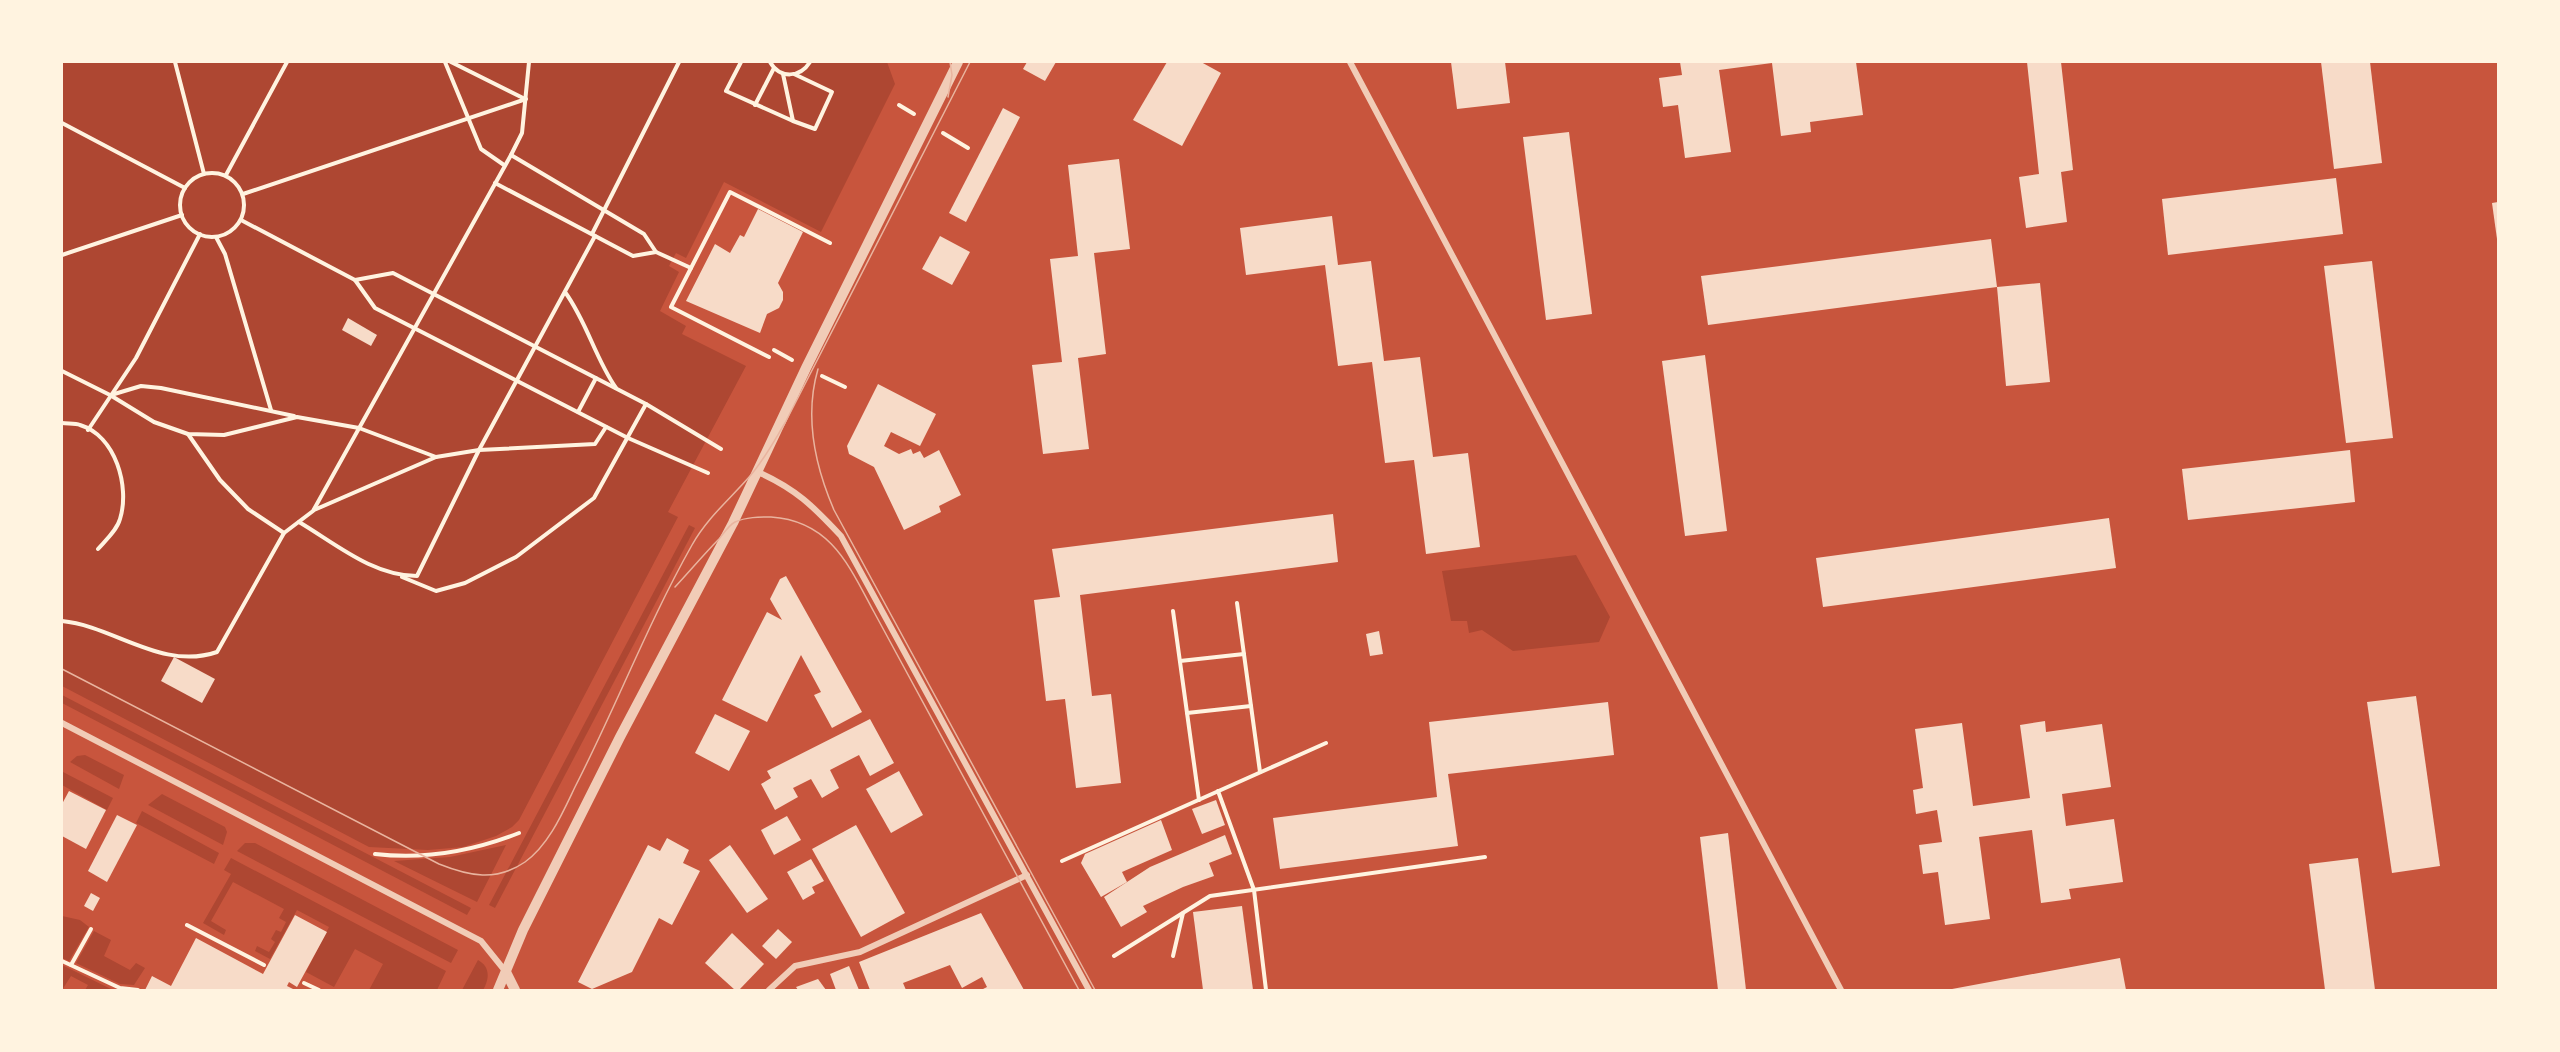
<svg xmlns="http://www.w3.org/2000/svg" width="2560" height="1052" font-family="'Open Sans',sans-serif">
	<rect width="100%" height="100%" fill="#c8553d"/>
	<g fill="#ae4732">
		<path d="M62,62H887L895,84L821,232L724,182L686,258L676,253L669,266L679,272L660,311L686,326L682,334L746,366L668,512L678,517L519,820L512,827L496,836L463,847L428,850L369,847L62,686Z"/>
		<path d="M689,525L695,528L495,908L489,905Z"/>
		<path d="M1576,555L1610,617L1599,642L1513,651L1482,630L1469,633L1467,621H1451L1442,571Z"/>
		<path d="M62,695L471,908L467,915L62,703Z"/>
		<path d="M85,755L124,775L119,789L70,762L77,756Z"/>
		<path d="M63,772L113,798L107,810L62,785Z"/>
		<path d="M162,794L225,827L227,832L223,845L148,805Z"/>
		<path d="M142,811L219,853L214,864L136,823Z"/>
		<path d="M245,843H255L458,950L451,963L237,851Z"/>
		<path d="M506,845L477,902L394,861L450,857Z"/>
		<path d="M231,858L446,971L437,990H369L383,964L355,949L334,987L306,972L329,927L297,910L270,959L255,951L257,946L269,952L275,942L271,939L276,930L281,932L286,922L279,918L284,909L233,882L211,921L226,930L224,935L203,923L231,874L224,870Z"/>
		<path d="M62,916L80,920L89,927L69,961L62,958Z"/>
		<path d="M94,931L111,940L104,956L130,970L136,963L145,968L134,985L120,984L76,963Z"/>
		<path d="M478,960C491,967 489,980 483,990H462Z"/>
		<path d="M62,965L113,990H115H85L88,985L71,976L62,990Z"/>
	</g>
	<g fill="#f7dbc8">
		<path d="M1027,62H1056L1045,81L1023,69Z"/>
		<path d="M1167,62H1201L1221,73L1182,146L1133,120Z"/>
		<path d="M1451,62H1505L1510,103L1457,109Z"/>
		<path d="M1680,62H1856L1863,115L1810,122L1811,132L1781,136L1772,63L1719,70L1731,152L1685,158L1678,105L1663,107L1659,78L1682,75Z"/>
		<path d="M2027,62H2061L2073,170L2061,172L2067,222L2026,228L2019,177L2039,174Z"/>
		<path d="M2321,62H2370L2382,163L2334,169Z"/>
		<path d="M1003,108L1020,117L966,222L949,213Z"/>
		<path d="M1569,132L1592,314L1546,320L1523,137Z"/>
		<path d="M1119,159L1130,249L1094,253L1106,354L1078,358L1089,449L1043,454L1032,365L1062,362L1050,259L1078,256L1068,165Z"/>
		<path d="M2336,178L2343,234L2168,255L2162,199Z"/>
		<path d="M2498,202V239H2497L2492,203Z"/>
		<path d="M758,209L803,232L778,283L783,292V300L779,308L767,314L760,333L686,301L715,244L730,253L740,235L744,237Z"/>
		<path d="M1332,216L1338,265L1371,261L1384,361L1420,357L1433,457L1468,453L1480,547L1426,554L1414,460L1385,463L1372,362L1338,366L1325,265L1246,275L1240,228Z"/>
		<path d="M940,236L970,252L952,285L922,269Z"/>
		<path d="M1991,239L1997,287L1708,325L1701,276Z"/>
		<path d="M2372,261L2393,438L2346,443L2324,266Z"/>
		<path d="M2040,283L2050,382L2006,386L1997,287Z"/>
		<path d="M348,318L377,335L371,346L342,330Z"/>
		<path d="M1705,355L1727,531L1685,536L1662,361Z"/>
		<path d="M878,384L936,414L920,446L891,432L884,446L899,454L911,449L913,454L920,451L924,458L939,450L961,495L939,506L941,512L904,530L874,467L849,454L847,446Z"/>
		<path d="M2350,450L2355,502L2188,520L2182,469Z"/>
		<path d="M1333,514L1338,562L1080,595L1092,696L1111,694L1121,783L1076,788L1065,699L1046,701L1034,600L1060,597L1052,549Z"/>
		<path d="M2109,518L2116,568L1823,607L1816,558Z"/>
		<path d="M786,576L862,712L832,728L814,695L821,692L801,655L767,722L722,700L767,612L782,620L770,599L780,579Z"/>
		<path d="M1379,631L1383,654L1370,656L1366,634Z"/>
		<path d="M174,657L215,679L202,703L161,681Z"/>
		<path d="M2416,696L2440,866L2392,873L2367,702Z"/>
		<path d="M1608,702L1614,755L1448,774L1458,846L1280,869L1273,818L1437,797L1429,722Z"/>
		<path d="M715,714L750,731L729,771L695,753Z"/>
		<path d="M870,719L894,763L870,776L859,755L830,770L839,788L822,798L811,779L793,788L798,797L775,810L761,784L771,778L767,771Z"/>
		<path d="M2045,721L2046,732L2102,724L2111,787L2062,794L2066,826L2114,819L2123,882L2069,889L2071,899L2041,903L2032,830L1979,837L1990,919L1945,925L1938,872L1923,874L1919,845L1942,842L1937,810L1916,814L1913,790L1923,788L1915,729L1962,723L1973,806L2030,798L2020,725Z"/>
		<path d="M899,771L923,815L891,833L866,789Z"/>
		<path d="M69,791L106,810L86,849L62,836V804Z"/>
		<path d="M1216,800L1225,825L1202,834L1192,809Z"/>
		<path d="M117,815L137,825L107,882L88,871Z"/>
		<path d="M787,816L801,840L774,855L761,830Z"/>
		<path d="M1161,820L1172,850L1122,872L1127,882L1101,897L1081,863L1085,854Z"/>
		<path d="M856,825L905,913L861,937L812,849Z"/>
		<path d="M1728,833L1746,990H1718L1700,837Z"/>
		<path d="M1225,835L1232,854L1209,863L1214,876L1183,887L1143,906L1147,912L1121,927L1104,897L1150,867Z"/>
		<path d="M667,838L689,850L683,863L700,871L672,925L659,918L632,972L592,989L578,982L648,845L660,851Z"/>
		<path d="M730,845L768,899L747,913L709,860Z"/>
		<path d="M2358,858L2375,990H2325L2309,864Z"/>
		<path d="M811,859L824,881L812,887L815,893L803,900L787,872Z"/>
		<path d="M91,893L100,898L93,911L84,906Z"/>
		<path d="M1242,906L1253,990H1203L1193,912Z"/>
		<path d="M981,913L1024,990H981L987,987L982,977L962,988L950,965L903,983L906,990H870L859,962Z"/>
		<path d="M295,915L327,932L297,987L289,982L287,986L295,990H145L152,976L171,986L196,938L263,974Z"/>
		<path d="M778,929L792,942L776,959L762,946Z"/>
		<path d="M732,933L764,964L739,990H735L705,963Z"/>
		<path d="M2120,958L2126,990H1952V989Z"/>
		<path d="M849,966L859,990H836L830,974Z"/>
		<path d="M818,979L826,990H798L796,987Z"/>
	</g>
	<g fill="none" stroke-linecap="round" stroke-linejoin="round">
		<g stroke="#fff3e0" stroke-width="4">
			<path d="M175,62L204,174"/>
			<path d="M445,62L481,149L504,165"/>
			<path d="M451,62L525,99"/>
			<path d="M741,62L726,91L793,121L783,74"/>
			<path d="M770,62C780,79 800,78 810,62"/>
			<path d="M755,105L774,68"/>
			<path d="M899,105L914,114"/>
			<path d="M793,121L815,129L832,92L794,74"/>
			<path d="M62,123L185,188"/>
			<path d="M943,133L968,148"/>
			<circle cx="212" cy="205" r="32"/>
			<path d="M226,175L287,62"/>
			<path d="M495,183L633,256L656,252L644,234L511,155"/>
			<path d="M243,194L526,99"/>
			<path d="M241,220L355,280"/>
			<path d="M592,234L679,62"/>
			<path d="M216,237L225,254L271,410"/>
			<path d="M656,252L691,268"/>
			<path d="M62,255L182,215"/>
			<path d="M565,292C587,322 595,358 616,388"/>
			<path d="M774,350L792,360"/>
			<path d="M769,357L671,307L730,192L830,243"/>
			<path d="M62,371L110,395L154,422L188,434L224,435L297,417L359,428L436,457L479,450L595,444L606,427"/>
			<path d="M822,376L845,387"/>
			<path d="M111,395L141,386L161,388L294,416"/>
			<path d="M578,412L596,378"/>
			<path d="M62,423C67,424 75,423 80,425C116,436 130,487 120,519C117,530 106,540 98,549"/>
			<path d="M88,430L136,358L200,234"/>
			<path d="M188,434L220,480L248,509L284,533"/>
			<path d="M708,473L628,438L375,308L355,280L393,273L646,404L721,449"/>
			<path d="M314,510L436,457"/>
			<path d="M299,522C336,544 373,576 417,576L479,450L595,236"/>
			<path d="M402,577L436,591L465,583L516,557L594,498L646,404"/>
			<path d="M1237,603L1260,772"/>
			<path d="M1173,611L1199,800"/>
			<path d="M62,621C114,626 162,671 217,652L284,533L313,511L511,155L522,133L529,62"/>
			<path d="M1180,661L1244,654"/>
			<path d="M1187,713L1251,706"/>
			<path d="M1218,791L1254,890L1266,990"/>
			<path d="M375,854C425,860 473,851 519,833"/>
			<path d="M1062,861L1326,743"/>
			<path d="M187,925L264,965"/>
			<path d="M1114,956L1210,896L1485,857"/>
			<path d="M1173,956L1183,913"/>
			<path d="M62,961L120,988L138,990"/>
			<path d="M71,965L91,929"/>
			<path d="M304,983L319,990"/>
		</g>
		<g stroke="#f1ccb7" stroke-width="6">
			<path d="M1350,62L1841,990"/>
			<path d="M758,472C796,489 813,506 841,536L1089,990"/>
			<path d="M62,723L481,941L506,972"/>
			<path d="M769,990L795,966L860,952L1027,875"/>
		</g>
		<g stroke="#f1ccb7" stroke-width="10">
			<path d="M506,972L515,990"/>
			<path d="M498,990L523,930L620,737L733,523L806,368L958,62"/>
		</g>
		<g stroke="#e9b49f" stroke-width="1.5">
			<path d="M948,97L952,75L950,62"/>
			<path d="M818,369C804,417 815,466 834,510L1095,990"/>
			<path d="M675,587C690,571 704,554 719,539C723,534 729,525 735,522C746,517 759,517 771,517C831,521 849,566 874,612L1079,990"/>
			<path d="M62,669L439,864C469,876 496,882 525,862C549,845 563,812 575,787C616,707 648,623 692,545C707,518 730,499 750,476C764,460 774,441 785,423L970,62"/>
		</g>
	</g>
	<rect width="2560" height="1052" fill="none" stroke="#fff3e0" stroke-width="126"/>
</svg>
